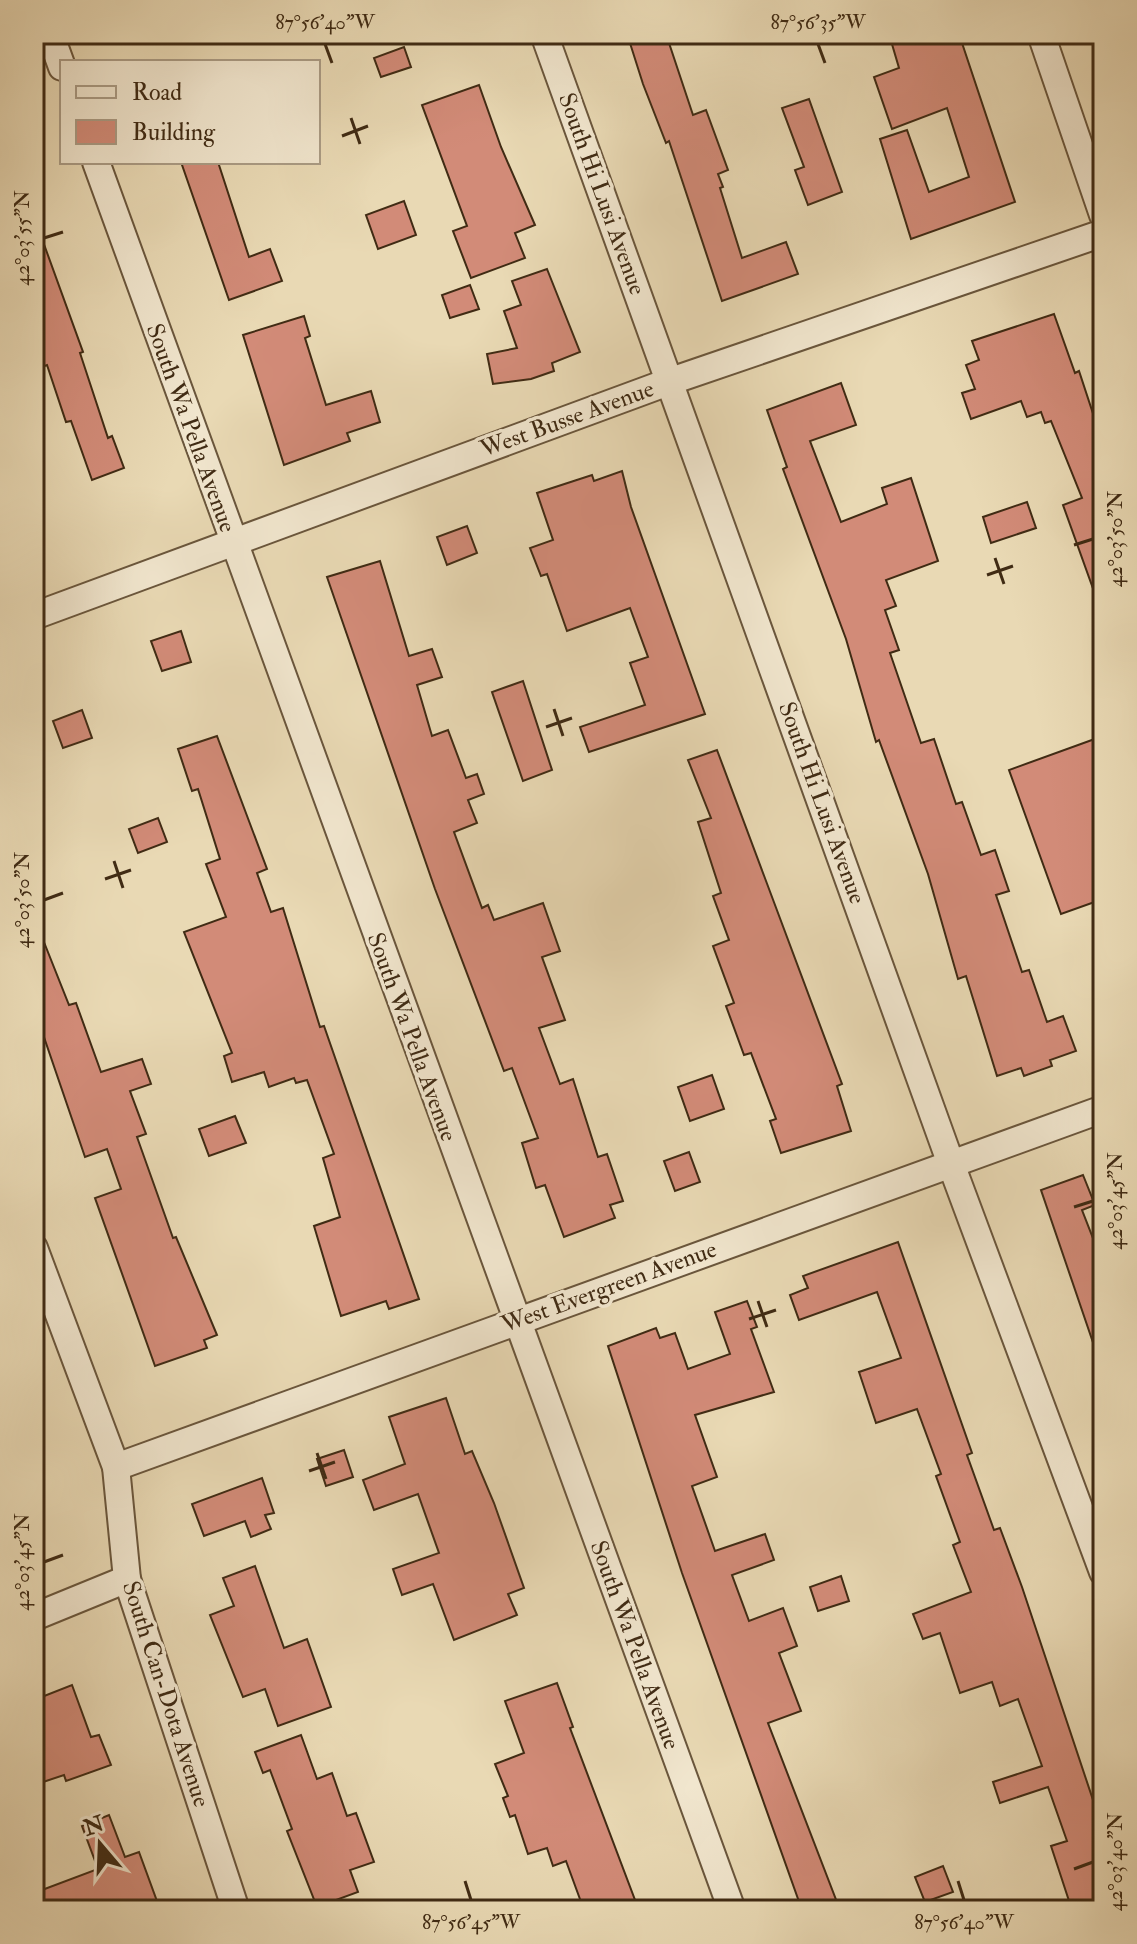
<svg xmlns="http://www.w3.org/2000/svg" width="1137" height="1944" font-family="'IM FELL Double Pica',serif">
	<rect width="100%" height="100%" fill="#e9d9b4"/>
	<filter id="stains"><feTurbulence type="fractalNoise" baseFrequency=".0025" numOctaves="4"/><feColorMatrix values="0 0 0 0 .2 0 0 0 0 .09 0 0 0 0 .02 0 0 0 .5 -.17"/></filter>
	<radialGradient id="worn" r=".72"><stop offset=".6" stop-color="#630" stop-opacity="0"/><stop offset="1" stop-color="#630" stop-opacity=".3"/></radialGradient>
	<g fill="#d28b78" stroke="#402b14" stroke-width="2">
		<path d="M648,34H666L693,115L706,110L728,170L718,174L723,187L720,188L742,258L786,242L798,274L722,301L669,141L666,143L643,84L629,40Z"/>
		<path d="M889,34H959L1015,202L911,239L880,139L907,130L929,192L969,177L947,108L892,129L874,77L899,68Z"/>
		<path d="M404,47L411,67L381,77L374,58Z"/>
		<path d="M479,85L501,147L535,225L515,233L525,258L471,278L453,231L467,226L422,105Z"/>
		<path d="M809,99L842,192L808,205L795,170L804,167L782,108Z"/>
		<path d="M181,162H218L249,257L270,249L282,281L229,300Z"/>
		<path d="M404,201L416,235L378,249L366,215Z"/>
		<path d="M37,225L83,352L80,353L108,438L112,436L124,468L92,480L71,421L66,422L47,365L34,370Z"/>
		<path d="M547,269L580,352L552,363L554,371L531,379L493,384L487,354L517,348L504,311L521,305L512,281Z"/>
		<path d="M470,285L479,309L450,318L442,295Z"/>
		<path d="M1054,314L1075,373L1079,371L1103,444V607L1100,608L1063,505L1082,498L1051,421L1045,423L1041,412L1027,417L1021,401L971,419L962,393L975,389L966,365L979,360L972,341Z"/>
		<path d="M304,316L310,336L305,338L326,405L371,391L380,422L347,433L350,441L284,465L243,335Z"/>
		<path d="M841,383L856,425L810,441L841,522L887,504L882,488L911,478L938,561L886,580L896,606L885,610L899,650L890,653L921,743L934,739L956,804L962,802L981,855L995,850L1009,891L996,895L1022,972L1029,970L1047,1022L1063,1016L1076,1051L1050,1060L1052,1066L1024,1076L1021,1068L997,1076L966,976L958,979L928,874L879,740L876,742L846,639L783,469L787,467L767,410Z"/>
		<path d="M622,471L631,507L705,714L589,752L580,727L645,705L630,663L648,657L630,608L567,631L547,574L541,576L530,548L553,540L537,493L592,475L594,481Z"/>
		<path d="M1027,502L1036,528L991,543L983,517Z"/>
		<path d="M467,526L477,553L447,565L437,537Z"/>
		<path d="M380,561L409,656L432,649L442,677L417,685L432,736L448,730L466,778L477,774L484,794L468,800L477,823L454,832L482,908L488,905L494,920L543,903L560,951L542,957L565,1020L539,1028L560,1084L573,1079L598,1157L607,1154L623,1201L610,1205L615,1218L564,1237L545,1185L536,1188L522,1143L538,1138L512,1068L504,1071L435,889L327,577Z"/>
		<path d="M181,631L191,662L162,671L151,641Z"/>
		<path d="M523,681L552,770L523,781L492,692Z"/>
		<path d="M82,710L92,738L63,748L53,721Z"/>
		<path d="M217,736L267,869L257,873L271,912L283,908L320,1027L324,1026L419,1299L389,1309L386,1301L341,1316L314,1226L340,1217L323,1158L334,1154L307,1080L296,1083L294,1078L269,1087L264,1072L232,1082L224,1056L232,1053L184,932L226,917L206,864L220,859L198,789L192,791L178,749Z"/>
		<path d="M1103,736V899L1061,914L1009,770Z"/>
		<path d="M717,750L842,1084L837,1086L851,1131L781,1153L770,1121L776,1119L751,1053L744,1055L726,1006L734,1003L713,946L729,940L713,896L721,893L698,822L711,818L688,760Z"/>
		<path d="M158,818L167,842L138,853L129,829Z"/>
		<path d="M34,917L69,1005L76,1003L101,1072L142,1059L151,1084L130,1091L146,1134L137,1137L173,1238L176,1237L217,1335L204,1340L207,1348L155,1366L95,1198L121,1189L107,1149L85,1157L34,1008Z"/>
		<path d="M712,1075L724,1109L690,1121L678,1087Z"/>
		<path d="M235,1116L246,1143L209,1156L199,1129Z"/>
		<path d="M689,1152L700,1182L675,1191L664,1161Z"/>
		<path d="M1083,1175L1095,1205L1082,1210L1103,1264V1362L1100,1363L1041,1190Z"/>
		<path d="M898,1242L972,1453L967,1455L994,1530L1000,1528L1022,1587L1103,1830V1910H1072L1051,1846L1067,1841L1048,1787L1000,1803L993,1782L1042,1766L1018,1699L1000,1706L992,1682L960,1693L940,1633L923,1639L913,1614L971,1592L953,1545L960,1542L936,1476L941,1474L917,1409L876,1423L859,1372L901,1358L877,1292L799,1320L790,1295L808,1288L803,1276Z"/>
		<path d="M747,1301L757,1327L751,1329L774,1392L695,1415L717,1477L692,1486L715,1551L765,1534L774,1560L732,1575L749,1621L783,1608L797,1646L779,1653L801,1711L768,1723L840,1910H802L682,1573L608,1346L656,1328L660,1338L675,1333L688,1369L730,1354L715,1312Z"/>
		<path d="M446,1398L465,1454L472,1451L494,1503L524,1588L508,1594L517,1615L454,1640L433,1584L402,1595L393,1569L439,1553L418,1494L374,1510L363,1480L405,1464L389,1417Z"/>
		<path d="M344,1450L353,1477L326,1486L317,1459Z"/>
		<path d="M262,1478L274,1513L265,1515L271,1529L251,1537L245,1521L204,1536L192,1504Z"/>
		<path d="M255,1566L284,1648L307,1639L331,1707L278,1726L265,1689L243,1697L210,1615L234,1606L223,1578Z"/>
		<path d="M841,1576L849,1601L818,1611L810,1587Z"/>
		<path d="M557,1683L573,1727L570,1728L635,1900L609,1910H584L566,1861L553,1866L547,1848L528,1854L515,1815L510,1817L503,1798L508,1796L495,1764L524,1753L505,1701Z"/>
		<path d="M72,1685L91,1737L99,1735L111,1765L66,1781L64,1775L34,1785V1700Z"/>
		<path d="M301,1735L317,1779L332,1773L347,1816L356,1813L374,1862L350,1870L358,1892L317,1907L287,1831L292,1829L270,1770L263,1773L255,1752Z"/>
		<path d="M109,1815L125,1857L139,1852L158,1904L141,1910H34V1893L98,1869L82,1826Z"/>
		<path d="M943,1866L953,1892L925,1902L915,1877Z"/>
	</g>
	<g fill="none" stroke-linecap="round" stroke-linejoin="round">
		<g stroke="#6a563c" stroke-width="30">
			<g id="street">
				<path d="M50,34L62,67"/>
				<path d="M544,34L951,1164L1103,1572"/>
				<path d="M1041,34L1103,215"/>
				<path d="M96,162L732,1910"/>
				<path d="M34,616L671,381L1103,233"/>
				<path d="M34,1248L116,1467L127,1579L236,1910"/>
				<path d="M116,1467L1103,1109"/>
				<path d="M34,1617L127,1579"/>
			</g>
		</g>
		<use href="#street" stroke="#f1e6ce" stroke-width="26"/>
	</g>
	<path fill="none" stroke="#402b14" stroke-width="3" d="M325,44L332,63M818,44L825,63M351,118L360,144M342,136L368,126M44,238L63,232M1074,545L1093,539M995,558L1004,584M987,575L1013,566M554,709L563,736M546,727L572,718M114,861L123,888M105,879L131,870M44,900L63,893M1074,1207L1093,1201M758,1301L767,1327M749,1319L776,1310M317,1453L326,1479M309,1471L335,1462M44,1562L63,1555M1074,1869L1093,1862M465,1881L471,1900M958,1881L964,1900"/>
	<g text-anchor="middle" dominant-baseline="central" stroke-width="7" stroke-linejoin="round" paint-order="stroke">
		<g font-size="24" fill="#402b14" stroke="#f1e6ce">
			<text transform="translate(602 194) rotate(70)">South Hi Lusi Avenue</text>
			<text transform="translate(567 419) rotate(-20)">West Busse Avenue</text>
			<text transform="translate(191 428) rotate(70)">South Wa Pella Avenue</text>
			<text transform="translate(822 803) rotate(70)">South Hi Lusi Avenue</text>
			<text transform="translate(412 1037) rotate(70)">South Wa Pella Avenue</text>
			<text transform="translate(609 1287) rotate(-20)">West Evergreen Avenue</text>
			<text transform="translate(635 1645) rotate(70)">South Wa Pella Avenue</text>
			<text transform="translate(166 1694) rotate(72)">South Can-Dota Avenue</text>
		</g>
	</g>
	<rect width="1137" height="1944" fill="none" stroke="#e9d9b4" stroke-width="88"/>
	<rect x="60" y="60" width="260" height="104" fill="#f1e6ce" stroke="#aa9b84" stroke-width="2"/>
	<rect x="76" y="86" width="40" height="12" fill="#f1e6ce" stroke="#aa9b84" stroke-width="2"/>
	<text x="132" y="100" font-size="24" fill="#402b14">Road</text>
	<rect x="76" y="120" width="40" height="24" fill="#d28b78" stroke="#aa9b84" stroke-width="2"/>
	<text x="132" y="140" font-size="24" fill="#402b14">Building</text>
	<g transform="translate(100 1844) rotate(341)" stroke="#f1e6ce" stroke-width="6" paint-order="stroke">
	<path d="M0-6L14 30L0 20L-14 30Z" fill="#402b14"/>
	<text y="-12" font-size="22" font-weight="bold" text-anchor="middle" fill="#402b14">N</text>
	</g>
	<rect x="44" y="44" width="1049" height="1856" fill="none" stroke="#402b14" stroke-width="3"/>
	<g font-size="20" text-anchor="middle" fill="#402b14">
		<text x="325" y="29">87°56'40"W</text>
		<text x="818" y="29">87°56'35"W</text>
		<text transform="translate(22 238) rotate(-90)" y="7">42°03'55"N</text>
		<text transform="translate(1115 539) rotate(-90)" y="7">42°03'50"N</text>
		<text transform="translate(22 900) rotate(-90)" y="7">42°03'50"N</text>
		<text transform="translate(1115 1201) rotate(-90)" y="7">42°03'45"N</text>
		<text transform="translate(22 1562) rotate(-90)" y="7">42°03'45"N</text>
		<text transform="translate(1115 1862) rotate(-90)" y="7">42°03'40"N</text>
		<text x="471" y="1929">87°56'45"W</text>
		<text x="964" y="1929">87°56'40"W</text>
	</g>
	<rect width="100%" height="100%" filter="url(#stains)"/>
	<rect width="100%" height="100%" fill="url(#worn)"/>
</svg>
